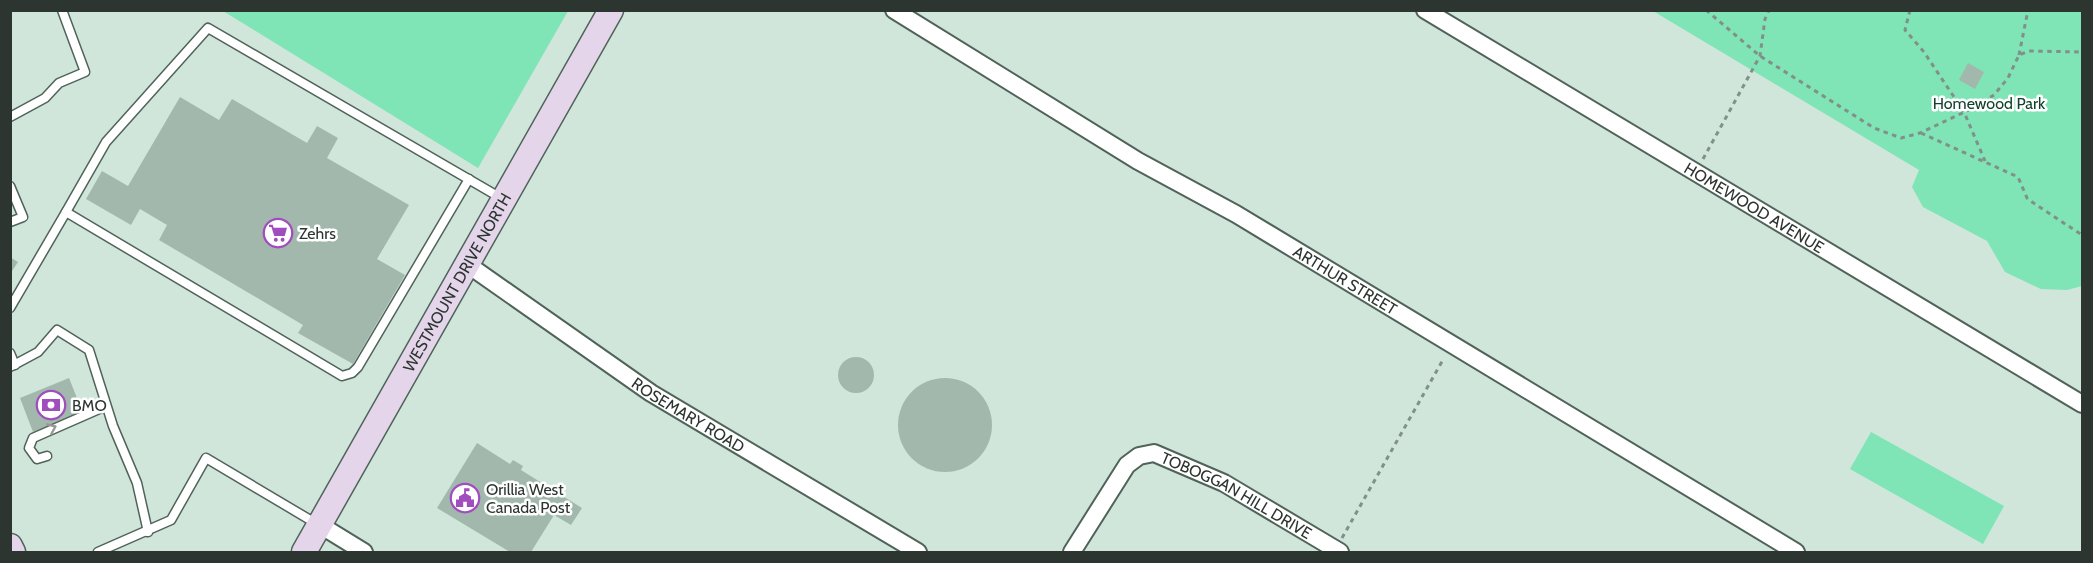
<svg xmlns="http://www.w3.org/2000/svg" width="2093" height="563" font-family="Cabin,sans-serif">
	<rect width="100%" height="100%" fill="#d0e6db"/>
	<g fill="#7fe4b6">
		<path d="M223,11H568L478,168Z"/>
		<path d="M1653,11H2082V286L2067,290L2041,289L2005,272L1987,241L1923,207L1912,187L1919,170Z"/>
		<path d="M1871,432L2004,506L1983,544L1850,469Z"/>
	</g>
	<g fill="#a3b8ad">
		<path d="M1968,63L1984,72L1975,89L1959,80Z"/>
		<path d="M180,97L219,120L232,99L307,143L317,126L338,138L327,158L409,205L377,259L405,275L353,364L298,333L303,325L159,240L167,225L140,209L131,225L86,199L102,171L128,186Z"/>
		<path d="M10,257L18,262L10,274Z"/>
		<circle cx="856" cy="375" r="18"/>
		<circle cx="945" cy="425" r="47"/>
		<path d="M69,378L83,413L33,432L20,398Z"/>
		<path d="M477,443L510,464L513,460L523,466L521,470L582,508L571,525L554,515L531,552H510L437,508Z"/>
	</g>
	<g fill="none" stroke-linecap="round" stroke-linejoin="round">
		<g stroke="#506359" stroke-width="11">
			<g id="lane">
				<path d="M10,117L45,98L59,83L85,72L62,10"/>
				<path d="M10,186L23,217L10,222"/>
				<path d="M66,212L106,142L208,28L501,198"/>
				<path d="M10,308L66,212L342,376L352,373L358,367L469,179"/>
				<path d="M10,353L15,365"/>
				<path d="M10,367L38,352L57,330L89,350L113,426L137,483L148,532"/>
				<path d="M47,456L37,459L29,448L33,438L106,406"/>
				<path d="M98,552L171,520L206,458L317,524"/>
			</g>
		</g>
		<g stroke="#506359" stroke-width="20">
			<g id="street">
				<path id="s1" d="M894,10L1138,161L1236,214L1796,552"/>
				<path id="s2" d="M1425,10L2082,404"/>
				<path id="s3" d="M467,264L651,393L918,552"/>
				<path d="M320,525L364,552"/>
				<path id="s4" d="M1072,552L1127,465L1139,456L1154,453L1224,483L1340,552"/>
			</g>
		</g>
		<g stroke="#506359" stroke-width="27">
			<g id="secondary">
				<path d="M10,546L13,552"/>
				<path id="s5" d="M304,552L611,10"/>
			</g>
		</g>
		<g stroke="#819089" stroke-width="3" stroke-dasharray="4.5 4.5" stroke-linecap="butt">
			<path d="M1706,10L1760,56L1874,128L1901,138L1920,133L1973,108L1994,95L2008,78L2019,55L2029,51L2082,52"/>
			<path d="M1910,10L1905,30L1924,52L1964,112L1985,161"/>
			<path d="M2019,55L2028,10"/>
			<path d="M1921,133L2018,177L2027,198L2032,202L2082,235"/>
			<path d="M1703,159L1760,56L1765,19L1769,10"/>
			<path d="M1342,538L1444,358"/>
		</g>
		<use href="#lane" stroke="#fff" stroke-width="8"/>
		<use href="#street" stroke="#fff" stroke-width="16"/>
		<use href="#secondary" stroke="#e5d5eb" stroke-width="24"/>
	</g>
	<defs><path id="oneway-chevron" d="M-2-3.5L2.5 0L-2 3.5" fill="none" stroke-width="1.6" stroke-linecap="round" stroke-linejoin="round" transform="scale(1.5)"/></defs>
	<use stroke="#969a98" href="#oneway-chevron" transform="translate(52 428) rotate(-23)"/>
	<defs>
		<g id="supermarket-ring" transform="scale(1.5)"><circle r="9.5" fill="#fff" stroke="#a04ebd" stroke-width="1.5"/><path d="M-6-5.5h2.5l.6 2H6L4.5 2H-2.5L-4.4-4H-6ZM-1.5 3.2a1.3 1.3 0 1 0 .1 0ZM3 3.2a1.3 1.3 0 1 0 .1 0Z" fill="#a04ebd"/></g>
		<g id="bank-ring" transform="scale(1.5)"><circle r="9.5" fill="#fff" stroke="#a04ebd" stroke-width="1.5"/><path d="M-6-4H6V4H-6ZM0-2.3a2.3 2.3 0 1 0 0 4.6a2.3 2.3 0 1 0 0-4.6Z" fill="#a04ebd"/></g>
		<g id="civic-ring" transform="scale(1.5)"><circle r="9.5" fill="#fff" stroke="#a04ebd" stroke-width="1.5"/><path d="M-.6-6.5H3V-4.5H.6V-3L4-1V1h2V6H-6V1h2V-1L-.6-3ZM-1.2 2.5V6h2.4V2.5Z" fill="#a04ebd"/></g>
	</defs>
	<g fill-rule="evenodd">
		<use href="#supermarket-ring" x="278" y="233"/>
		<use href="#bank-ring" x="51" y="405"/>
		<use href="#civic-ring" x="465" y="498"/>
	</g>
	<g text-anchor="middle" dominant-baseline="central" stroke-width="5" stroke-linejoin="round" paint-order="stroke">
		<g font-size="16" fill="#11422e" stroke="#fff">
			<text x="1989" y="103">Homewood Park</text>
		</g>
		<g font-size="16" fill="#2d3531" stroke="#fff">
			<text stroke="none"><textPath href="#s2" startOffset="384">HOMEWOOD AVENUE</textPath></text>
			<text stroke="none"><textPath href="#s1" startOffset="526">ARTHUR STREET</textPath></text>
			<text stroke="none"><textPath href="#s5" startOffset="310">WESTMOUNT DRIVE NORTH</textPath></text>
			<text stroke="none"><textPath href="#s3" startOffset="268">ROSEMARY ROAD</textPath></text>
			<text stroke="none"><textPath href="#s4" startOffset="226">TOBOGGAN HILL DRIVE</textPath></text>
		</g>
		<g font-size="16" fill="#2d3531" stroke="#fff" text-anchor="start">
			<text x="299" y="233">Zehrs</text>
			<text x="72" y="405">BMO</text>
			<text x="486" y="489">Orillia West<tspan x="486" dy="18">Canada Post</tspan></text>
		</g>
	</g>
	<rect width="2093" height="563" fill="none" stroke="#2d3531" stroke-width="24"/>
</svg>
